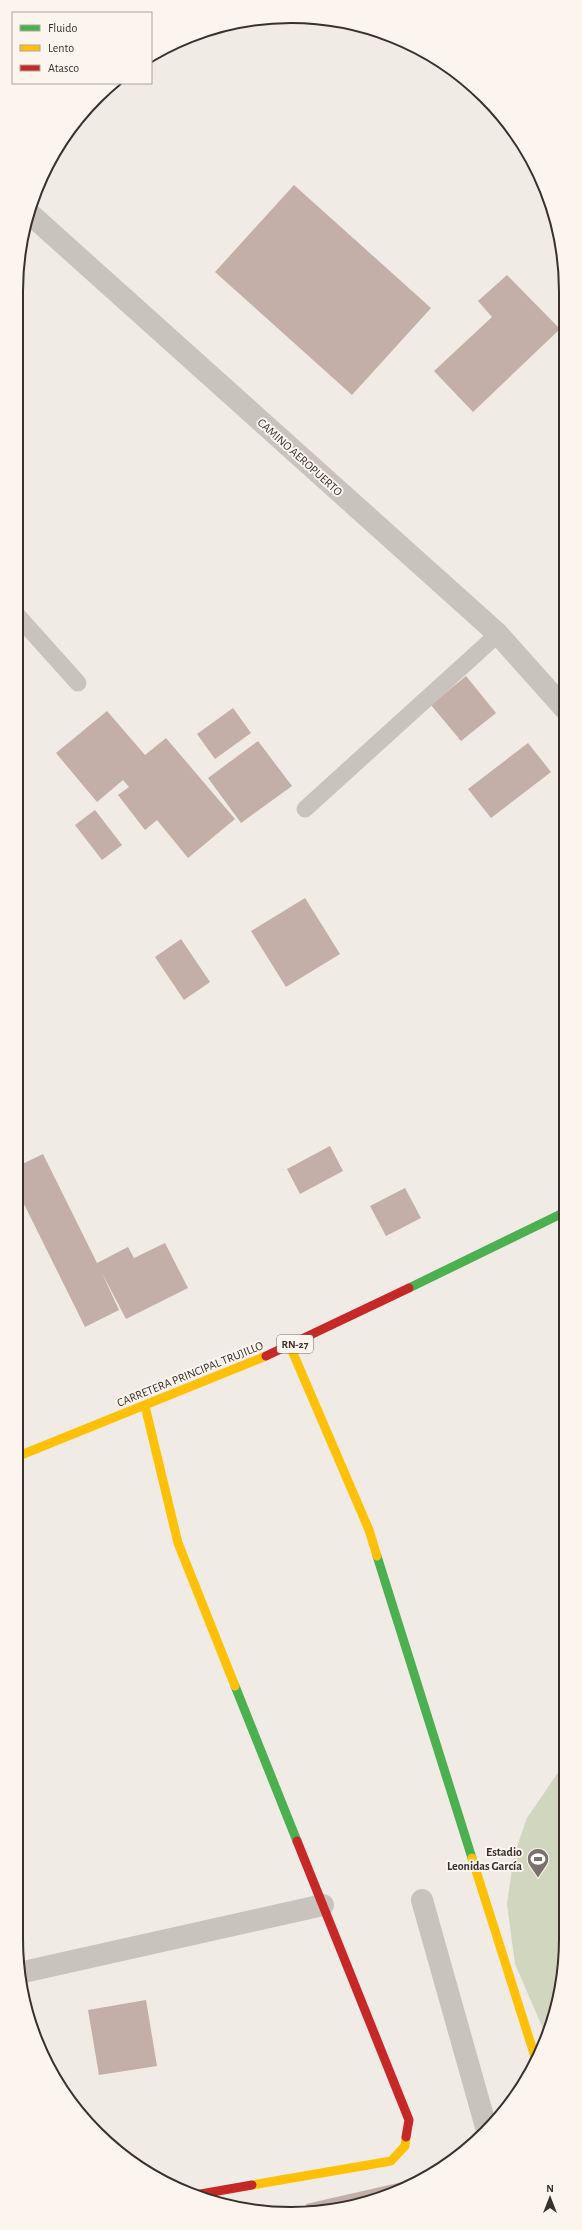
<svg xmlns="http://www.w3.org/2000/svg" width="582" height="2230" font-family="'Alegreya Sans',sans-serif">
	<rect width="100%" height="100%" fill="#f0ebe5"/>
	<path fill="#d1d6bf" d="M566,1761V1939L561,1992L547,2038L515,1964L507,1904L514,1855L527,1818Z"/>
	<g fill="#c3afa7">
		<path d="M294,185L431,308L352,395L215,272Z"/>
		<path d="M507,275L560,329L473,412L434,371L492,317L478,301Z"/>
		<path d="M466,676L496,713L461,741L431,705Z"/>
		<path d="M233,708L251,733L215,759L197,734Z"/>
		<path d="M107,711L145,755L166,738L235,819L188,858L157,820L145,830L118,795L129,787L123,780L97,802L56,753Z"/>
		<path d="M258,741L292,786L241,823L208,778Z"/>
		<path d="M528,743L551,772L491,818L468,789Z"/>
		<path d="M95,810L122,845L102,860L75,825Z"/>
		<path d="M305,898L340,954L286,987L251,931Z"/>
		<path d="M181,939L210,982L184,1000L155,957Z"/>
		<path d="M330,1146L343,1171L300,1194L287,1169Z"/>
		<path d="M43,1154L97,1263L128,1247L134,1258L165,1243L188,1288L126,1319L102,1273L119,1310L85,1327L16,1188V1167Z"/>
		<path d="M405,1188L421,1218L386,1236L370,1206Z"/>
		<path d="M146,2000L157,2066L99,2075L88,2010Z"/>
		<path d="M411,2180L412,2186L362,2205L307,2210L306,2204Z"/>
	</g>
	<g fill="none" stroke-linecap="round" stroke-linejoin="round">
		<g stroke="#c9c3be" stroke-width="17">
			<path d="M16,614L78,683"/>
			<path d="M305,809L498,634"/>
		</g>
		<g stroke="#c9c3be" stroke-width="22">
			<path d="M29,213L498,634L564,708"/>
			<path d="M422,1900L486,2127"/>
			<path d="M19,1973L323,1905"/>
		</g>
		<g stroke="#4caf50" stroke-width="9">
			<path d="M409,1288L565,1212"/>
			<path d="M377,1556L472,1858"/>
			<path d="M235,1686L297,1841"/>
		</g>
		<g stroke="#ffc107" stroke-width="9">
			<path d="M290,1346L369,1530L377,1556"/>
			<path d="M145,1406L178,1543L235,1686"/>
			<path d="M16,1457L266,1356"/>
			<path d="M472,1858L536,2060"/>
			<path d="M252,2185L391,2161L405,2146L406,2137"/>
		</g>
		<g stroke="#c62828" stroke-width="9">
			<path d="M266,1356L409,1288"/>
			<path d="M297,1841L409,2120L406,2137"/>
			<path d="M195,2195L252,2185"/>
		</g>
	</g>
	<defs>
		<g id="stadium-pin" transform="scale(1.15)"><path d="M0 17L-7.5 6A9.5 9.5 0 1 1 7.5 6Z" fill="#7a716c" stroke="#fbf5ee"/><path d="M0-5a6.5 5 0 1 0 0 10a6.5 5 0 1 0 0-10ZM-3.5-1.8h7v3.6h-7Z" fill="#fff"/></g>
	</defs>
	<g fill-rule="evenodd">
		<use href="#stadium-pin" x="538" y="1859"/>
	</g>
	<g text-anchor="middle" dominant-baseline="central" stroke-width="4" stroke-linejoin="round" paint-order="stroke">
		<rect fill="#fbf5ee" stroke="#756b66" stroke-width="1" x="277" y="1335" width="36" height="18" rx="3"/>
		<g font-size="11" font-weight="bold" fill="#3b302b">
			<text x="295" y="1344">RN-27</text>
		</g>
		<g font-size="12" fill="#3b302b" stroke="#fbf5ee">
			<text transform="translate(300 457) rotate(42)">CAMINO AEROPUERTO</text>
			<text transform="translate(190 1374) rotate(-22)">CARRETERA PRINCIPAL TRUJILLO</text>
		</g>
		<g font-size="12" font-weight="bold" fill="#3b302b" stroke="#fbf5ee" text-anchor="end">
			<text x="522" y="1852">Estadio<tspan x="522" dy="14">Leonidas García</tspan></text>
		</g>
	</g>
	<path d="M0 0H582V2230H0ZM291 23H291A268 268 0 0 1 559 291V1939A268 268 0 0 1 291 2207H291A268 268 0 0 1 23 1939V291A268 268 0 0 1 291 23Z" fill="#fbf5ee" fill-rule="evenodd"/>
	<path fill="none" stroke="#3b302b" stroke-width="2" d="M291 23H291A268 268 0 0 1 559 291V1939A268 268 0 0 1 291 2207H291A268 268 0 0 1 23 1939V291A268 268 0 0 1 291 23Z"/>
	<rect x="12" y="12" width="140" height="72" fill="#fbf5ee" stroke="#aea6a0"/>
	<rect x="20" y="25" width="20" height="6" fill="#4caf50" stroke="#aea6a0"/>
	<text x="48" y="32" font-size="12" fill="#3b302b">Fluido</text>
	<rect x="20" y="45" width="20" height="6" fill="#ffc107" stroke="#aea6a0"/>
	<text x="48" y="52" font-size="12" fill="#3b302b">Lento</text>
	<rect x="20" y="65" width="20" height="6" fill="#c62828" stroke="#aea6a0"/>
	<text x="48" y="72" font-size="12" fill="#3b302b">Atasco</text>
	<g transform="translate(550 2198)" stroke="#fbf5ee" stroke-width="3" paint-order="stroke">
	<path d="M0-3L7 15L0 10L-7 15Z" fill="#3b302b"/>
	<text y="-6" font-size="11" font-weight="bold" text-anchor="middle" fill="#3b302b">N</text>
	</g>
</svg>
